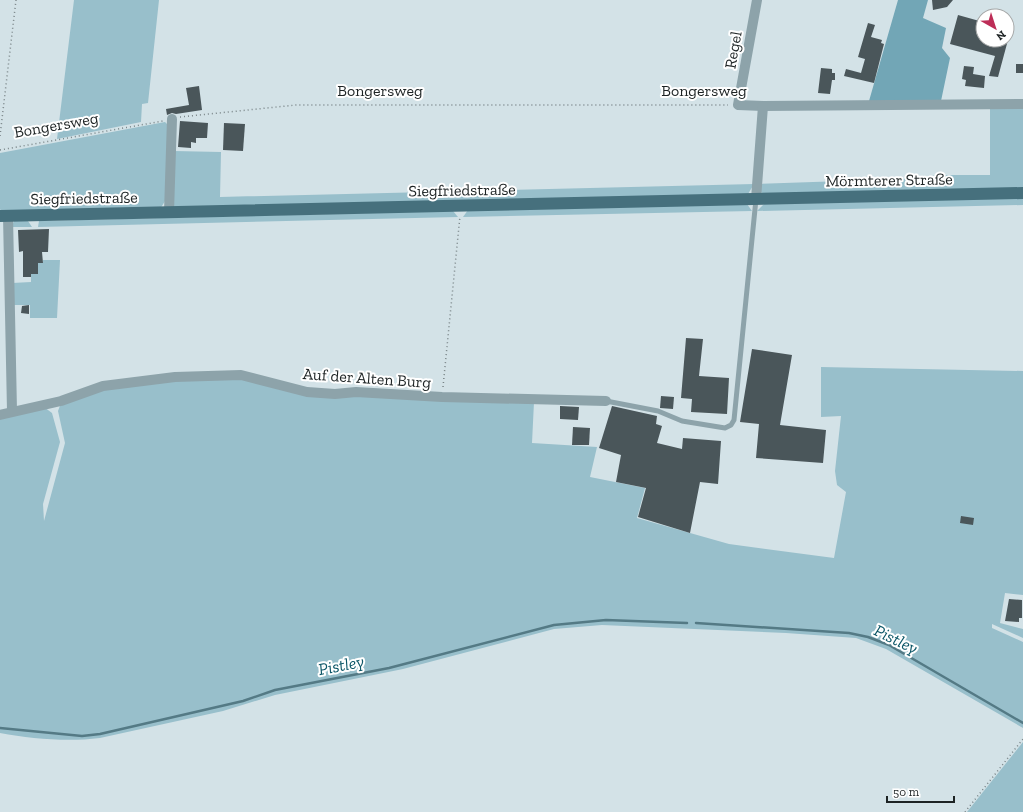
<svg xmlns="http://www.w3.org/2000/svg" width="1023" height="812" font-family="'Zilla Slab',serif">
	<rect width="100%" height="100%" fill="#d3e2e7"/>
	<g fill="#98bfcb">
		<path d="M74,0H159L148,103L142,104L141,122L57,139Z"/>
		<path d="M990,106L1023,107V188L762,194L758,184L901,179L941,175H990Z"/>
		<path d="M165,122L170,127L167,198L160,209L1,211L0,209V153Z"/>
		<path d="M174,151L221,152L220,197L754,184L748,194L174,207L171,198Z"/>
		<path d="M1023,198V205L757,211L764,204Z"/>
		<path d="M747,204L752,211L463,217L468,210Z"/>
		<path d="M453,211L458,217L38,227L39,221Z"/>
		<path d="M14,221H28L32,227H11Z"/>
		<path d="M43,260H60L57,318H30V305H12V283L31,282V274H38V263H43Z"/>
		<path d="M821,367L1023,371V595L1005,593L1000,623L1023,629V638L992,624V628L1023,642V728L886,649L856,638L786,633L602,625L554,629L403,669L275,695L223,711L100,738C68,742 32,739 0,733V418L44,407L52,413L60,442L43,504L44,521L65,443L58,411L61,403L103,389L135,383L240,377L306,394L534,402L532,443L597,447L590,477L645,488L637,518L729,544L834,558L846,492L837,485L835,471L841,416L821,417Z"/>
		<path d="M1023,742V812H967Z"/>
	</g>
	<path fill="#72a6b6" d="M898,0H928L923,18L946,28L942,48L950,58L941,101H869Z"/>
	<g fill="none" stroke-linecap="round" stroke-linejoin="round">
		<g stroke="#547a85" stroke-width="2.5">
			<path d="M696,623L849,633L868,637L889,645L1023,723"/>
			<path d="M0,728L82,736L100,734L243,701L275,690L389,668L554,625L606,620L687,623"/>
		</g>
	</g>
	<g fill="#4a565a">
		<path d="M932,0H953L947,7L933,10Z"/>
		<path d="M958,15L983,22V40H1008L998,77L989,76L995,56L950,44Z"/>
		<path d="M868,23L875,25L871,37L882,40L881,43L884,44L874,83L844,76L846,69L861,73L865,59L858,57Z"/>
		<rect x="1016" y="64" width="7" height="9"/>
		<path d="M964,66L974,67L973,74L985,76L984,88L965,86L966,80L962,79Z"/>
		<path d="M821,68L832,69V73H835V80H832L830,94L818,93Z"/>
		<path d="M199,86L202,110L176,114L172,113L167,115L166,109L189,105L186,88Z"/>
		<path d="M180,121L208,123L207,138H196V143L191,142V148L178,147Z"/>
		<path d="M224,123L245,124L243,151L223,150Z"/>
		<path d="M49,229L48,252H42L43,263H38V274H31V277H23V251L19,252L18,230Z"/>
		<path d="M29,305V314L21,313L22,306Z"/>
		<path d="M686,338L703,339L699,376L729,378L727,414L691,412L692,399L681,398Z"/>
		<path d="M752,349L792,355L780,425L826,430L823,463L756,458L759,424L740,422Z"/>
		<path d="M661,396L674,397L673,409L660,408Z"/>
		<path d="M560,406L579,407L578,420L560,419Z"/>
		<path d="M612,406L657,416L656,424L662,426L657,443L682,449L683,438L721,441L718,484L700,482L690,533L638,517L646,488L616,482L621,455L599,448Z"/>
		<path d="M573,427L590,428L589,445H572Z"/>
		<path d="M961,516L974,518L973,525L960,523Z"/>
		<path d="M1009,599L1022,600V618H1019V622L1005,621Z"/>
	</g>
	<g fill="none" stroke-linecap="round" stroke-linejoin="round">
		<g stroke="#788386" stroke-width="1.5" stroke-dasharray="1 3" stroke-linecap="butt">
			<path d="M180,117L296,105H728"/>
			<path d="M0,136L16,0"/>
			<path d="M0,150L163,121"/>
			<path d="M443,387L460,216"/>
			<path d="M965,812L1023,739"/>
		</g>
		<path stroke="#8da3aa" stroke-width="5" d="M606,401L658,411L682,421L725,428L731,425L734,420L756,199"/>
		<g stroke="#8da3aa" stroke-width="10">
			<path d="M757,0L738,105L763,106L1023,104"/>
			<path d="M756,199L763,106"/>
			<path d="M169,212L172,119"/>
			<path d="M8,216L12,411"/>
			<path d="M0,415L61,401L103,386L175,377L241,375L307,392L335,394L356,392L442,397L606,401"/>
		</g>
		<path stroke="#46707d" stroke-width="12" d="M0,216L1023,193"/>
	</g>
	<g text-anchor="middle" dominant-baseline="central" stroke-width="4" stroke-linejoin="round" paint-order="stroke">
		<g font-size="16" fill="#1d2324" stroke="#fff">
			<text transform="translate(733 50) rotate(-80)">Regel</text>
			<text x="380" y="90">Bongersweg</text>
			<text x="704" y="90">Bongersweg</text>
			<text transform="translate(56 125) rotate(-10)">Bongersweg</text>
			<text transform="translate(889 180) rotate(-1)">Mörmterer Straße</text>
			<text transform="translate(462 190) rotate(-1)">Siegfriedstraße</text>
			<text transform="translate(84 198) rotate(-1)">Siegfriedstraße</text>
			<text transform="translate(367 378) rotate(4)">Auf der Alten Burg</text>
		</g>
		<g font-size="17" font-style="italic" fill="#0c5667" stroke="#fff">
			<text transform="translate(896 639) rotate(26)">Pistley</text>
			<text transform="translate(341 665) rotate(-11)">Pistley</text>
		</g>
	</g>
	<g transform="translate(995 28) rotate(141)"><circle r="19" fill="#ffffff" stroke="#a5a7a7"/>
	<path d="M0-3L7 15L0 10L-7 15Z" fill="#bd2d57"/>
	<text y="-6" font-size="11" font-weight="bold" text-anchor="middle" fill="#1d2324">N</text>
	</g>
	<path d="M887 796v6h67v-6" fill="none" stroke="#1d2324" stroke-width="2"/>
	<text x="893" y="796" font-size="12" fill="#1d2324" stroke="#ffffff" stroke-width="3" paint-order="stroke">50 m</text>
</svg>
